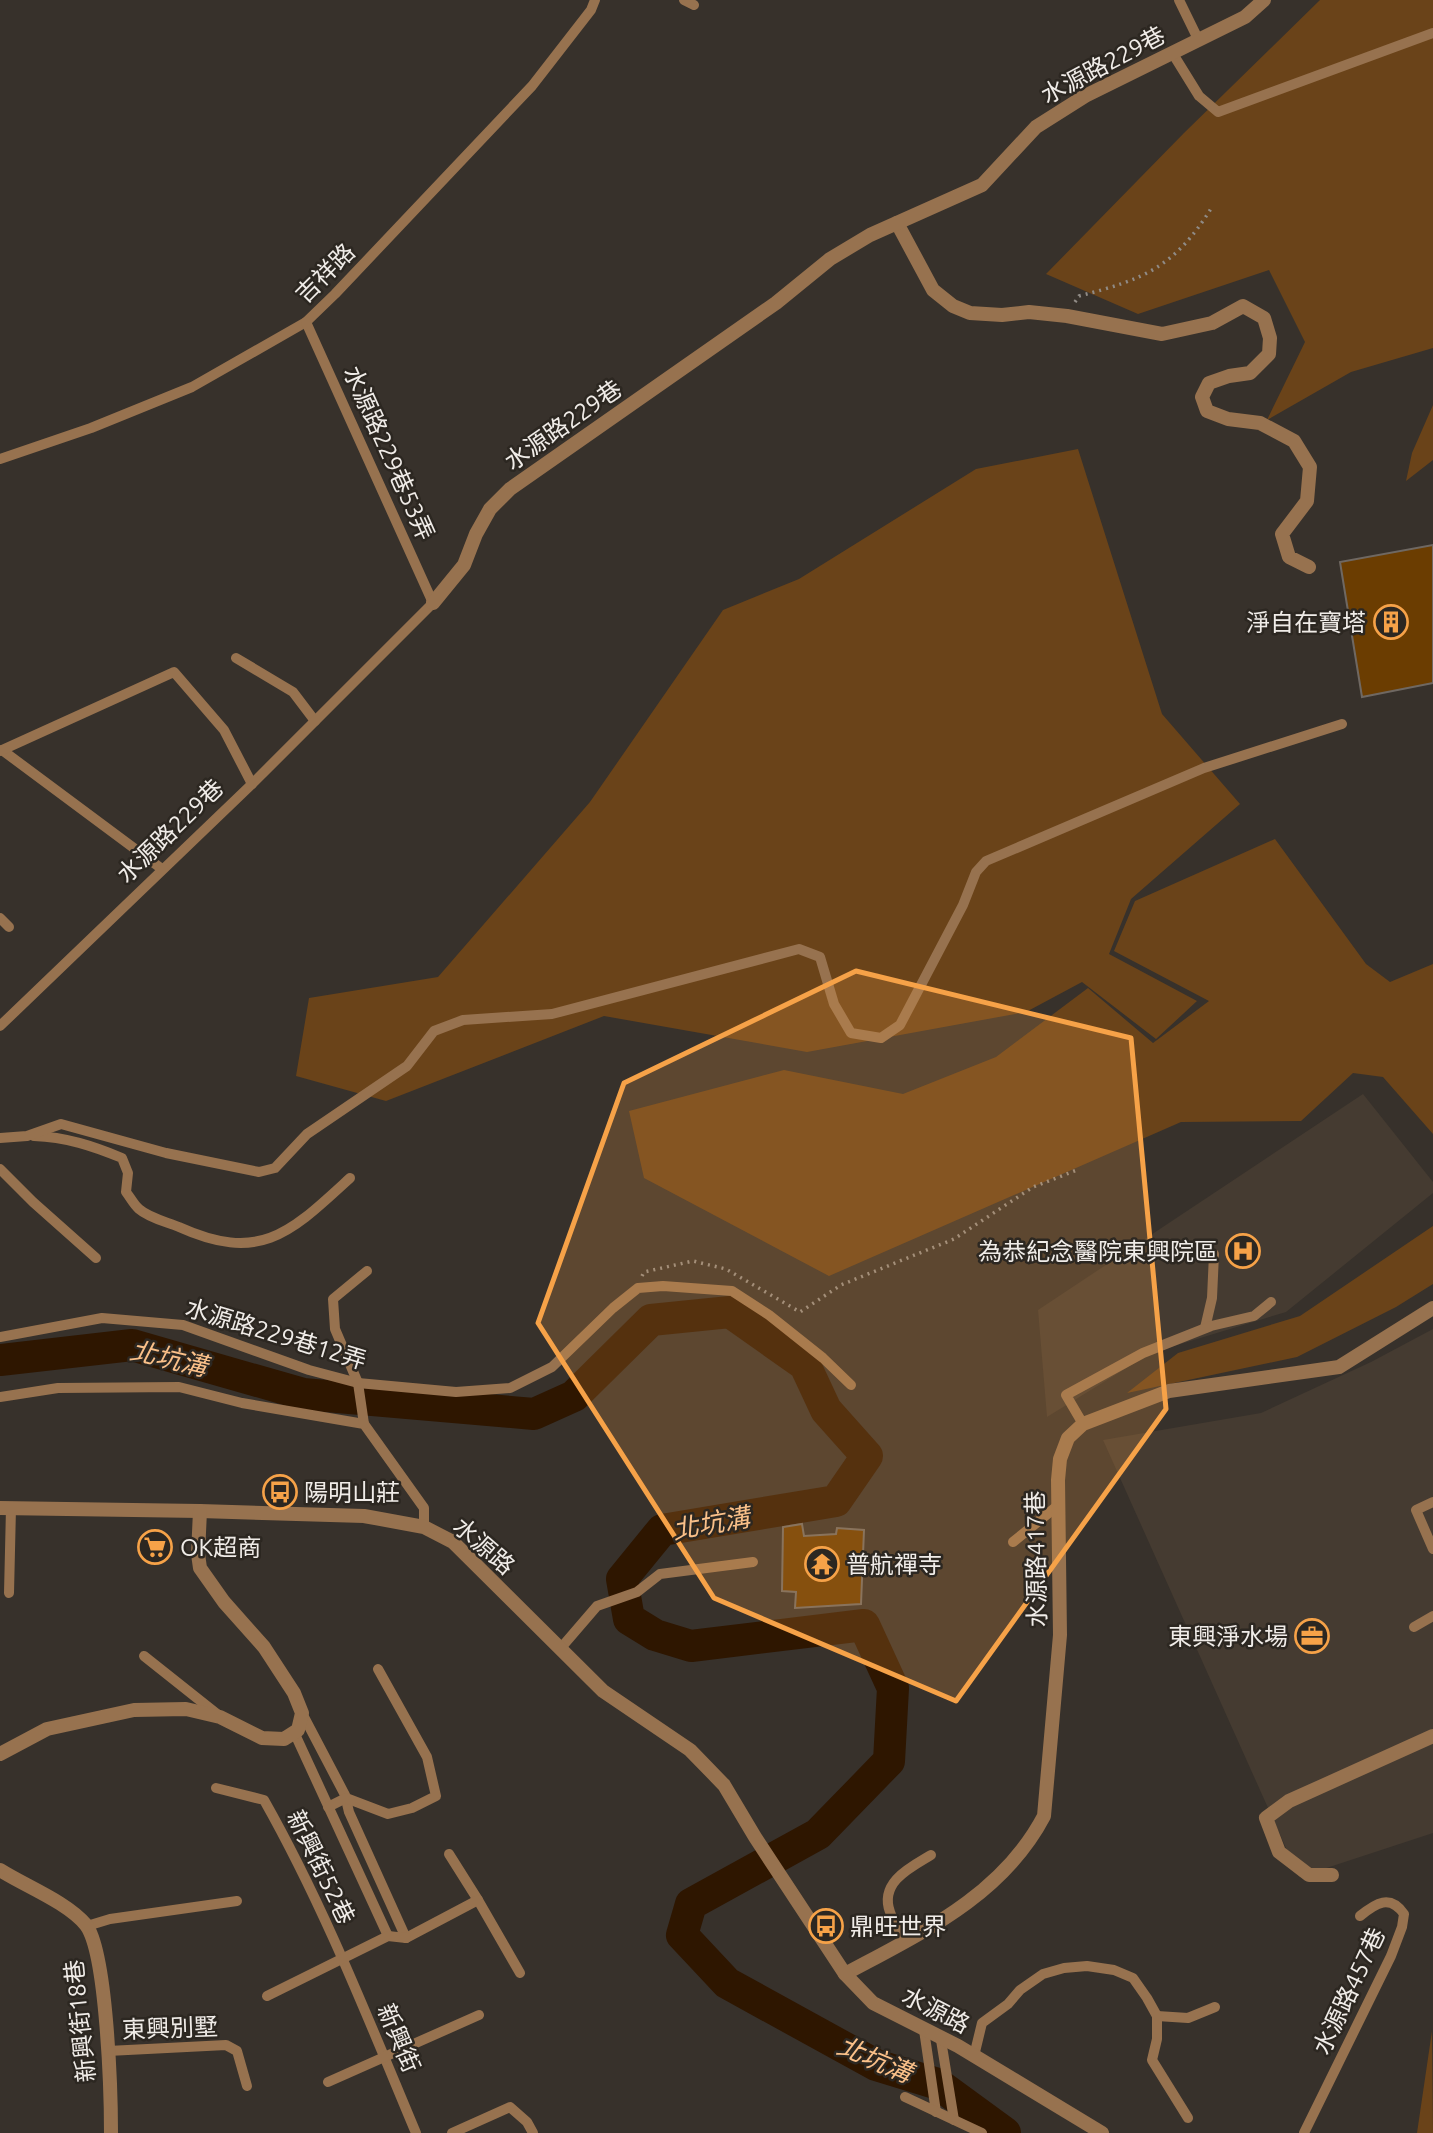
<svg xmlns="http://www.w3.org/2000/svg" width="1433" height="2133" font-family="Ubuntu,'Noto Sans TC',sans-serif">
	<rect width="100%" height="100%" fill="#37312b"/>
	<g fill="#453b31">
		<path d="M1363,1094L1433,1182V1193L1286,1312L1151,1353L1047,1417L1038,1310Z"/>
		<path d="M1433,1329V1833L1299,1877L1103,1440L1261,1413L1371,1362Z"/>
	</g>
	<g fill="#6a4319">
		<path d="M1320,0H1433V348L1351,372L1267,420L1305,342L1269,270L1138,314L1046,274L1184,133Z"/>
		<path d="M1433,405V460L1406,481L1412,453Z"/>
		<path d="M1078,449L1162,714L1240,804L1131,899L1109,954L1197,1001L1156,1039L1082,982L1026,1012L807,1052L604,1016L386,1101L296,1076L309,998L438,977L590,802L723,610L799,579L976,469Z"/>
		<path d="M1275,839L1366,964L1390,982L1433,964V1134L1383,1077L1353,1073L1301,1121L1181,1122L829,1276L644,1178L629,1111L784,1070L903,1094L996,1057L1088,988L1153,1043L1209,1001L1114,951L1135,901Z"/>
		<path d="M1433,1226V1284L1396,1307L1297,1357L1127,1393L1178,1353L1300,1316Z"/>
		<path d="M1432,2031L1433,2133H1417Z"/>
	</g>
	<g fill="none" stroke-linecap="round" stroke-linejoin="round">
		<path stroke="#2e1600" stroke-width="32" d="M0,1360L132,1345L303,1394L534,1414L574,1396L651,1320L730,1312L805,1365L826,1410L867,1456L836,1501L662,1530L622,1579L629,1619L655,1635L691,1646L864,1625L893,1688L889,1761L818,1834L691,1904L682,1935L727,1983L876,2065L938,2084L1005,2133"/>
	</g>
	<g fill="#6b3d01" stroke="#6f6862" stroke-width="2">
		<path d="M1433,545V683L1362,697L1340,562Z"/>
		<path d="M802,1524L804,1536L836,1534L837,1528L864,1530L861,1604L795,1608L796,1592L782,1591L783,1527Z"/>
	</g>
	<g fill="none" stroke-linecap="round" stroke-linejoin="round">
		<g stroke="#908b86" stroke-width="3.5" stroke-dasharray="2 5" stroke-linecap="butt">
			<path d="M1075,302L1079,296C1145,279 1175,267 1212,207"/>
			<path d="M642,1276L644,1272L693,1261L726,1269L800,1312L841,1285L954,1239L1033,1187L1077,1170"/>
		</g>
		<g stroke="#97724f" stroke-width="10">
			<path d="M684,0L694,5"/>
			<path d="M1179,0L1199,41"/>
			<path d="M1173,54L1199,96L1218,112L1433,33"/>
			<path d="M0,459L91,428L192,387L306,322L335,294L532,86L591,10L595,0"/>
			<path d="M236,658L293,692L315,721"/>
			<path d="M2,750L162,869"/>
			<path d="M0,751L174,672L224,730L252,784"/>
			<path d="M0,918L9,927"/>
			<path d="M0,1026L252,784L433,603L306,322"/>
			<path d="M34,1136C66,1137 93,1146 122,1158L128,1173L126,1192C130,1197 134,1205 139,1209C149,1218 167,1222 179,1227C261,1264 291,1232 350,1178"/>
			<path d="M0,1138L27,1136L61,1124L166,1153L259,1172L275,1168L307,1134L407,1066L434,1031L463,1020L552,1014L799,949L820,957L834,1004L851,1033L881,1038L900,1025L963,905L976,872L986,861L1204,768L1342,724"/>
			<path d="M0,1169L33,1202L96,1258"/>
			<path d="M1205,1328L1212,1298L1214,1254"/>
			<path d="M0,1337L102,1318L183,1325L309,1370L358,1383L456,1392L510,1388L552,1367L613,1308L638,1288L663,1286L732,1291L769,1315L823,1358L851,1385"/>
			<path d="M0,1397L58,1388L179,1387L242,1403L364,1424L424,1508V1527"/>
			<path d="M364,1424L358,1383L335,1329L333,1299L367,1271"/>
			<path d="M1083,1424L1066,1395L1143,1353L1211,1326L1254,1316L1271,1302"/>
			<path d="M1433,1502L1416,1510L1433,1549"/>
			<path d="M1013,1542L1056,1507"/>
			<path d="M9,1593L11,1508"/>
			<path d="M1414,1627L1433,1616"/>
			<path d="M560,1649L597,1606L637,1592L660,1574L753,1562"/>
			<path d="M144,1656L217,1714"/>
			<path d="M302,1713L345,1795L349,1812L406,1938"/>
			<path d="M294,1732L388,1936"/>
			<path d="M216,1788L264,1800C324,1906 369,2021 416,2133"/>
			<path d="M328,1807L346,1798L388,1814L412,1808L436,1796L427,1757L378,1669"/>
			<path d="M449,1854L478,1900"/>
			<path d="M87,1926L110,1919L237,1901"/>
			<path d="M406,1938L478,1900L520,1973"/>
			<path d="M906,1942C901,1932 893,1922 890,1912C879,1882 911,1867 931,1855"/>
			<path d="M267,1996L388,1936L406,1938"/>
			<path d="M1157,2016L1188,2018L1215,2007"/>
			<path d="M924,2030L936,2112"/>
			<path d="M941,2040L954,2120"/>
			<path d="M108,2051L226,2045L237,2051L247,2086"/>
			<path d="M974,2056L982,2023L1008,2004L1020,1990L1043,1974L1064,1968L1087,1966L1114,1970L1133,1978L1147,1998L1157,2016V2039L1152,2060L1188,2118"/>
			<path d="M328,2082L479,2015"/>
			<path d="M905,2097L982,2133"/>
			<path d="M452,2133L510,2107L527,2122L533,2133"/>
			<path d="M1304,2133L1391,1956L1402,1927L1404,1914C1390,1894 1376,1903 1360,1916"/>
		</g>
		<g stroke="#97724f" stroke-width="14">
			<path d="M897,223L933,290L953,306L970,313L1002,315L1029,312L1067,316L1162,334L1212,323L1243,306L1264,318L1270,338L1269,354L1250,373L1229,376L1209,383L1202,397L1207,411L1228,419L1260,423L1294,441L1310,467L1307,501L1282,534L1289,557L1309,567"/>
			<path d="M433,603L464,565L476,534L490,509L510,489L776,303L830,259L870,235L982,185L1036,127L1085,96L1245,17L1264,0"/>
			<path d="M1332,1875H1309L1279,1852L1266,1818L1289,1801L1433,1736"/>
			<path d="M845,1974C921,1933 1002,1896 1044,1816L1060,1635L1058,1480L1060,1459L1068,1438L1083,1424L1169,1391L1339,1367L1433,1308"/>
		</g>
		<g stroke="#97724f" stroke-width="14">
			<path d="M0,1508L200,1511L364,1516L424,1527L453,1542L603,1691L690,1750L724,1785L755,1837L845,1974L873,2003L958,2046L1102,2133"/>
			<path d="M0,1754L47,1729L134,1710L186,1709L220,1717L262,1738L284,1739L298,1730L302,1713L294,1693L264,1647L224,1602L200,1568L198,1554L200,1511"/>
			<path d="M0,1870C25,1886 67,1902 86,1925C107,1953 111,2094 111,2133"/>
		</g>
	</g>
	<path fill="#f6a248" fill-opacity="0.2" stroke="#f6a248" stroke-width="5" stroke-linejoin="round" d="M856,971L1131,1038L1166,1409L956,1701L714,1598L538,1323L624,1083Z"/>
	<defs>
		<g id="building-ring" transform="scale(1.75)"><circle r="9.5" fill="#2c2721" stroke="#f6a248" stroke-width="1.5"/><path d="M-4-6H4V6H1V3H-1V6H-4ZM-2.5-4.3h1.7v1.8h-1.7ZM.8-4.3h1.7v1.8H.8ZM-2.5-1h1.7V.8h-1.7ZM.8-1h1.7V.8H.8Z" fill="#f6a248"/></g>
		<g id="hospital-ring" transform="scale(1.75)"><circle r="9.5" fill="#2c2721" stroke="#f6a248" stroke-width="1.5"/><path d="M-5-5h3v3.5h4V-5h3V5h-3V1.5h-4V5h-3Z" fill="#f6a248"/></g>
		<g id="bus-ring" transform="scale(1.75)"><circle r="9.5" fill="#2c2721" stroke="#f6a248" stroke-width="1.5"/><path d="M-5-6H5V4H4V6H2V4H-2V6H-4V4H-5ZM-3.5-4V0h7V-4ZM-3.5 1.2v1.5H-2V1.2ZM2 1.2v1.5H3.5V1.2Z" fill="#f6a248"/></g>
		<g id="supermarket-ring" transform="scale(1.75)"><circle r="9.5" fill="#2c2721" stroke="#f6a248" stroke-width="1.5"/><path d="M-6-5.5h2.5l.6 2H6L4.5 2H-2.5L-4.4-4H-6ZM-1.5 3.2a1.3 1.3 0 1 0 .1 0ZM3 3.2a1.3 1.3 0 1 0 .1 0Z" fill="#f6a248"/></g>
		<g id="temple-ring" transform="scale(1.75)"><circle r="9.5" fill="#2c2721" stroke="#f6a248" stroke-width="1.5"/><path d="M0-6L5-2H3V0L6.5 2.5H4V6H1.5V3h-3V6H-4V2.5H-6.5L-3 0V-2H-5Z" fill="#f6a248"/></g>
		<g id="office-ring" transform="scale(1.75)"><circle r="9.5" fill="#2c2721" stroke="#f6a248" stroke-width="1.5"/><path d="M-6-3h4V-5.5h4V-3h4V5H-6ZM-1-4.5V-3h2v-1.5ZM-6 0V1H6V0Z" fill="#f6a248"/></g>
	</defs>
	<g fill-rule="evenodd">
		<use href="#building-ring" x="1391" y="622"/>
		<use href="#hospital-ring" x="1243" y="1251"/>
		<use href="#bus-ring" x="280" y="1492"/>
		<use href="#supermarket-ring" x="155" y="1547"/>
		<use href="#temple-ring" x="822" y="1564"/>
		<use href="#office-ring" x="1312" y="1636"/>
		<use href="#bus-ring" x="826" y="1926"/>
	</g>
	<g text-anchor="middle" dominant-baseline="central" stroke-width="5" stroke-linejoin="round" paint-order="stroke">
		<g font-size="24" fill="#f0ece8" stroke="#2c2721">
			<text transform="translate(1103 65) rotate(-28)">水源路229巷</text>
			<text transform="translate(325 273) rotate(-45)">吉祥路</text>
			<text transform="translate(563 425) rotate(-35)">水源路229巷</text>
			<text transform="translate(389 453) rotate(66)">水源路229巷53弄</text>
			<text transform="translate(170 831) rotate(-44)">水源路229巷</text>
			<text transform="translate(276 1334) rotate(17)">水源路229巷12弄</text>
			<text transform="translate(484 1546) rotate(41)">水源路</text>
			<text transform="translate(1036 1559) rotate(-91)">水源路417巷</text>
			<text transform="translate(321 1867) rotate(64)">新興街52巷</text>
			<text transform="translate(1349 1991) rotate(-65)">水源路457巷</text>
			<text transform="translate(936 2010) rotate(27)">水源路</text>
			<text transform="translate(80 2021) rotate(-96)">新興街18巷</text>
			<text transform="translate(170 2028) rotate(-2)">東興別墅</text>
			<text transform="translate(399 2038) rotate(67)">新興街</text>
		</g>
		<g font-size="24" fill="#f0ece8" stroke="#2c2721" text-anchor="start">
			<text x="1366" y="622" text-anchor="end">淨自在寶塔</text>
			<text x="1218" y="1251" text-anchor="end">為恭紀念醫院東興院區</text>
			<text x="304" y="1492">陽明山莊</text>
			<text x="180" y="1547">OK超商</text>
			<text x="846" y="1564">普航禪寺</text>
			<text x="1288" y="1636" text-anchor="end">東興淨水場</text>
			<text x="850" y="1926">鼎旺世界</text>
		</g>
		<g font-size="26" font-style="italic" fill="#fac089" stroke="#2c2721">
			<text transform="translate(169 1358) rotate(13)">北坑溝</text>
			<text transform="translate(711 1523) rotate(-10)">北坑溝</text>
			<text transform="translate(875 2059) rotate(23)">北坑溝</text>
		</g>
	</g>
</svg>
